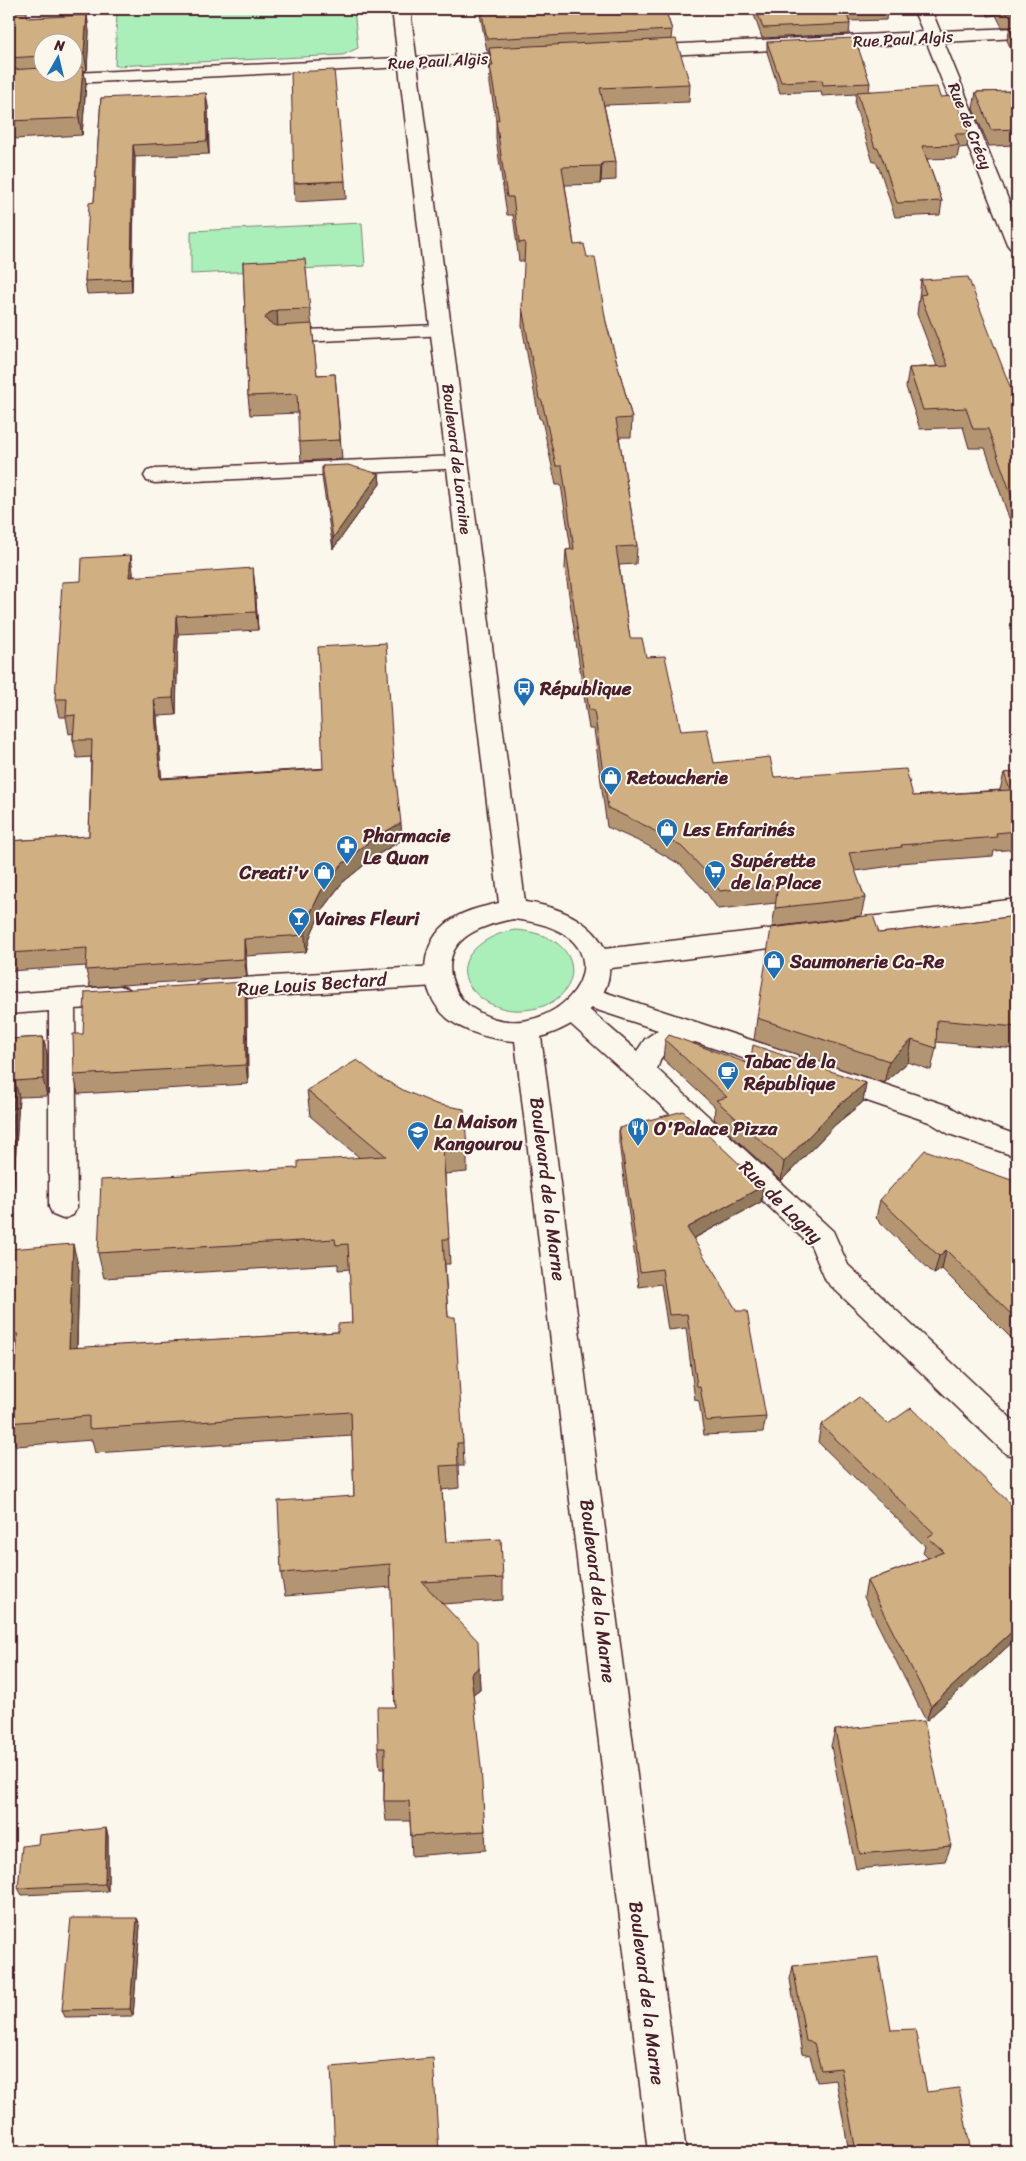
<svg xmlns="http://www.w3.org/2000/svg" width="1026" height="2161" font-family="Sriracha,sans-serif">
	<rect width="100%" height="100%" fill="#fbf7ec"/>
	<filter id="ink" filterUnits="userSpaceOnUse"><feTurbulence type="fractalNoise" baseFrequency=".02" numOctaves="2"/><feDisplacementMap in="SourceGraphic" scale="10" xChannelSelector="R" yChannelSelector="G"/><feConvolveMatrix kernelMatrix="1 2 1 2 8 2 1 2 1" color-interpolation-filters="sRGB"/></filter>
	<g filter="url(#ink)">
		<g fill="#aaeeb9" stroke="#7a8672">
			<path d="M117,9H354L358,48L343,55L115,66Z"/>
			<path d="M362,223L365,266L191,274V231Z"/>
			<path d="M515,930C597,935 585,1014 513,1010C502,1009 490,1005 481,998C442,967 480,935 515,930Z"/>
		</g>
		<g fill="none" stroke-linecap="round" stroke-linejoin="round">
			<g stroke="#4a1f2b" stroke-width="3">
				<g id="minor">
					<path d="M913,9H931L940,31L1017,28V38L944,42L1017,221V250L1010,248L1007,244L927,43L642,56L636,55L633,51L636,47L642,46L923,32Z"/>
					<path d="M526,52L532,53L535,57L532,61L9,86V76Z"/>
					<path d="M440,325L447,327L450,331L447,335L279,343L272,341L269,337L272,333L279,331Z"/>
					<path d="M457,456L465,458L468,463L465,468L155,483L147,481L144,476L147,471L155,469Z"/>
					<path d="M1017,899V917L596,970L587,967L583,960L587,953L596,950Z"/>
					<path d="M436,966L445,969L449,976L445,983L436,986L208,1000L199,997L195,990L199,983L208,980Z"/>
					<path d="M120,986L129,989L133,996L129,1003L120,1006L75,1009L77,1207L73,1215L63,1219L53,1215L49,1207V1011L9,1014V994Z"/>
					<path d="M589,987L797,1055L801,1062L797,1069L787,1073L695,1042L670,1048L661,1058L657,1069L833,1231L848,1265L1017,1424V1457L1006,1454L826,1281L811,1246L652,1097L565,1019L561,1012L565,1005L574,1002L579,1003L576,997L580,990ZM585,1006L658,1030L645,1039L637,1051Z"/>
					<path d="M830,1066L949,1106L969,1118L1017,1135V1157L949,1134L929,1122L820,1085L816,1077L820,1069Z"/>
				</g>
			</g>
			<g stroke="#4a1f2b" stroke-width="3">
				<path id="major" d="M392,9H410L525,902C626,915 642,1005 541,1037L686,2152H648L515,1041C493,1040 464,1032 447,1018C419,993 417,948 446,924C461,911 481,907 499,903ZM513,919C657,934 548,1067 468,1005C458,997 454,987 451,976C444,937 483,925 513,919Z"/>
			</g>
			<use href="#minor" fill="#fbf7ec" fill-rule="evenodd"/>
			<use href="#major" fill="#fbf7ec" fill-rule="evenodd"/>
		</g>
		<g fill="#b39671" stroke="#4a1f2b" fill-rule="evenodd">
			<path d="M479,9H665L672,30L671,39L690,84L689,102L604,105L616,162V180L601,181L600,184L565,185L574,245L587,257L606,322L632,418L631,437H619L637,546L636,564L619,565L630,638L646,657L681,731L714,763L774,777L913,796L1000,790L1004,773L1017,772V849L994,851L993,856L899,863V865L855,871L865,898L861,916L772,927L776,903L718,909L706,892L681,865L645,844L607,827L594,729H589L565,568L566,550L571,549L561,485H556L542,420L539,418L522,326L525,261H519L513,215H507L496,138V120L490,84L489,51H487Z"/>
			<path d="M752,9H887V10L886,20L849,21L850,24L849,34L762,38Z"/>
			<path d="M985,9H1017V63L1007,40L1010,27H1012H1002L996,15L988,16Z"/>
			<path d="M9,12L28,18L87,15L89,32L87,70L84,71L86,84L82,135L14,139L13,134H9ZM42,42H72V72H42Z"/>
			<path d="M767,42L870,83L869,91L940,97L969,134L967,147L959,148L957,158L927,159L942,201L940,215L895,217L881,173L876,162H873L855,105L856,94L822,96L821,91L780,93L767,52Z"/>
			<path d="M1017,91V145L989,146L973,109L976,92Z"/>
			<path d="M101,98L208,106L209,154L135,157L132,292L87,294L85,281L94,202Z"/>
			<path d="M345,181L346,199L295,202L294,183Z"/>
			<path d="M243,262L310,309L317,375L335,374L342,459L301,461L298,413L250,415L248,396Z"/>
			<path d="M921,280L1017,405V541L985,448H969L963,427L920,429L906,387L909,368L937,366L917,314Z"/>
			<path d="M322,466L379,474L380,484L333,549L322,477Z"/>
			<path d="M133,572V576L255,586L258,630L178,634L176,715L157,716L161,778L394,764L402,840L374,857L342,883L323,908L311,934L306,952L246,956L247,977L90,987L86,970V966L9,971V841L89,836L91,757L77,758L73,740V733L69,734L66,717H59L55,699L81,581Z"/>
			<path d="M1017,916V1049L936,1042V1048L931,1070L908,1062L884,1083L754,1040L757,1018L879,933L890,932Z"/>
			<path d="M245,982L247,1000L248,1084L78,1094L74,1075L83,1034Z"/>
			<path d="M43,1037L47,1054V1096L19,1097L10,1249L79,1269L77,1348L338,1332L352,1323L350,1269L338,1270V1264L104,1278L98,1253L298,1168L360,1158L310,1116L307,1090L467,1147V1172L445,1174L450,1264H445L448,1317L463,1443L464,1466H458L459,1488L442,1490L446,1542L503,1578V1600L442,1604L479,1667L480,1689L473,1694L485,1831L486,1850L412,1856L410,1821H386L384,1801V1769H380L378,1748L395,1707L391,1587L285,1596L281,1573L354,1496L352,1436L95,1453L92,1440L16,1446L9,1425V1417L15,1359H9V1039Z"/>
			<path d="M665,1040L750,1064L866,1083L863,1102L835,1125L781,1181L714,1119L715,1107L663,1059Z"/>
			<path d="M619,1128L763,1186L761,1202L693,1239L766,1417L763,1432L704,1435L699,1401L695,1400L686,1328L668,1330L661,1284L639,1287L619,1143Z"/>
			<path d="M1017,1182V1344L942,1269L934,1274L876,1218L880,1200Z"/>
			<path d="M888,1424L1017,1510V1638L926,1721L864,1597L867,1581L928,1558L923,1553L925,1546L818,1442L821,1425Z"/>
			<path d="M835,1730L951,1846L945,1861L856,1869L831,1746Z"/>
			<path d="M106,1828L108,1836V1891L22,1895L18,1888Z"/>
			<path d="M137,1918L140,1925L133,2016L65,2017L62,2010Z"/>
			<path d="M793,1966L891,2030L927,2092L971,2152H849L836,2080L817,2082L810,2056L802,2054L790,1979Z"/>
		</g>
		<g fill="#927a5c" stroke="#4a1f2b">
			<path d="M87,15L89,32L87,70L84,53Z"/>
			<path d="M83,67L86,84L82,135L79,118Z"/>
			<path d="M206,93L208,106L209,154L207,141Z"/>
			<path d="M133,145L135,157L132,292L131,279Z"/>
			<path d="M602,163L601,181L600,184L601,166Z"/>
			<path d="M277,310L278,329L270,332L265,318L269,313Z"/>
			<path d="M379,474L380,484L333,549V538Z"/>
			<path d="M131,555L133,572L132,594L129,577Z"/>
			<path d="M253,568L255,586L258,630L256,612Z"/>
			<path d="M176,616L178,634L176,715L173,698Z"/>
			<path d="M154,699L157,716L163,796L160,779Z"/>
			<path d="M401,823L402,840L374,857L342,883L323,908L311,934L306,952L305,935L309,916L321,891L341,865L372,839Z"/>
			<path d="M244,939L246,956L247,977L244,959Z"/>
			<path d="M245,982L247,1000L248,1084L246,1065Z"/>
			<path d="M43,1037L47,1054V1096L43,1079Z"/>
			<path d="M912,1040L908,1062L884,1083L889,1061Z"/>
			<path d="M15,1081L19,1097L9,1265V1178Z"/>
			<path d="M866,1083L863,1102L835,1125L781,1181L784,1162L838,1106Z"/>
			<path d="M763,1186L761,1202L685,1243L687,1228Z"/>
			<path d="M73,1244L79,1269L76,1372L69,1348Z"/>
			<path d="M946,1250L942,1269L934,1274L939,1256Z"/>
			<path d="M1017,1627V1638L926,1721L931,1706Z"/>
			<path d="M479,1667L480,1689L472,1695L471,1674Z"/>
			<path d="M106,1828L108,1836V1891L105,1884Z"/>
			<path d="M137,1918L140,1925L133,2016L130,2009Z"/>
		</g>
		<g fill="#d0af83" stroke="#4a1f2b">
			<path d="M481,9H665L672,30L487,39Z"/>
			<path d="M756,9H887V10L846,11L850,24L763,28Z"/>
			<path d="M1002,9H1017V13H1004Z"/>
			<path d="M9,12H27V18L87,15L84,53L72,54V42H42V56L9,58Z"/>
			<path d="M1017,26V44L1010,27Z"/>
			<path d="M855,38L870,83L823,85L822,80L781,82L767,42Z"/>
			<path d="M676,39L690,84L600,88L616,162L602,163L601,166L562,167L574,245L584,244L587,257H595L606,322L632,418L616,419L637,546L616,547L630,638H642L646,657L665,656L681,731L707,729L714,763L770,757L774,777L906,769L913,796L1010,790L1004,773L1017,772V831L996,833L997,837L901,845L902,847L849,853L865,898L775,908L778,884L720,891L708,874L682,847L646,826L608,808L594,710H589L566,550L574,549L562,466H556L542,401L539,399L522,307L525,242L519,243L513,197H507L496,120H499L490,66H493L489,48Z"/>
			<path d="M72,67H83L79,118L10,121L11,116H9V70L42,68V72H72Z"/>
			<path d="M334,70L345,181L294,183L291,72Z"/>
			<path d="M937,87L940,97L954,96L969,134H955L959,145L922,146L942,201L897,203L883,160L878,148H875L857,92Z"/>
			<path d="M1017,91V129L991,130L976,92Z"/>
			<path d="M206,93L207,141L133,145L131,279L85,281L89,203L94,202L101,98Z"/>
			<path d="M305,259L310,309L277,310L269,313L265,318L269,323L277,326L312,324L317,375L335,374L340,440L299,442L297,394L248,396L243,262Z"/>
			<path d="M968,277L1017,405V511L988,429H973L966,408L923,410L909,368L948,366L920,295L926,294L921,280Z"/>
			<path d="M348,465L379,474L333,538L322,466Z"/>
			<path d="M131,555L129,577L253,568L256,612L176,616L173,698L154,699L160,779L323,769L318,647L386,643L394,764L401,823L372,839L341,865L321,891L309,916L305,935L244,939V959L86,970L87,948L9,953V841L89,836L92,740H73L75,715L66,716L67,699H55L62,582L81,581L82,558Z"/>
			<path d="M873,915L879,933L890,932L1017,916V1027L937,1020L936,1048L912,1040L889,1061L757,1018L771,928Z"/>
			<path d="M245,982L246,1065L74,1075L73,1034H83L85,992Z"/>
			<path d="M669,1035L750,1064L753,1045L866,1083L838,1106L784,1162L716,1100L727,1097L665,1040Z"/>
			<path d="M43,1037V1079L15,1081L9,1178V1039Z"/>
			<path d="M357,1060L379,1077L405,1091L436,1104L464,1109L467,1147L443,1148L449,1239H443L448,1317H455L463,1443H457L458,1465L440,1466L446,1542L501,1539L503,1578L422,1582L478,1641L479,1667L471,1674L481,1767L485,1831L411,1836L409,1801H384L385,1748H378L377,1707H395L390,1564L281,1573L278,1501L354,1496L351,1412L89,1429V1416L9,1423L18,1334H9V1249L73,1244L69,1348L338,1332V1324L352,1323L348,1244L336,1245L335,1239L98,1253L101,1180L298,1168V1161L386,1156L307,1090Z"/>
			<path d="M683,1111L763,1186L687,1228L737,1311H747L766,1417L706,1421L700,1387L697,1386L687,1314L669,1315L662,1269L640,1272L619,1128Z"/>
			<path d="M925,1150L1017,1182V1320L946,1250L939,1256L880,1200Z"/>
			<path d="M859,1397L888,1424L911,1408L1017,1510V1627L931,1706L867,1581L944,1552L928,1537L934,1533L821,1425Z"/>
			<path d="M924,1721L951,1846L860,1854L835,1730Z"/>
			<path d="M106,1828L105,1884L18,1888L22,1846L38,1844L39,1835Z"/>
			<path d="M71,1918H137L130,2009L62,2010Z"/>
			<path d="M878,1957L891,2030L915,2029L927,2092L959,2088L971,2152H856L841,2068L821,2070L814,2043L806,2041L793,1966Z"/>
			<path d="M433,2058L439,2152H335L331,2067Z"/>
		</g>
	</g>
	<defs>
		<g id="bus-pin" transform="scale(1.125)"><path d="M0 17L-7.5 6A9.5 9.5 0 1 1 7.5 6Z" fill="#1f6fb2" stroke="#fbf7ec"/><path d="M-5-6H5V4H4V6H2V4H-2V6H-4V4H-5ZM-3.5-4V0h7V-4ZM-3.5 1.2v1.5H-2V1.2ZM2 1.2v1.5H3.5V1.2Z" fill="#fff"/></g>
		<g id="shop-pin" transform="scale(1.125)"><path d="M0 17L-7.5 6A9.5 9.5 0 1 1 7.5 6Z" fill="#1f6fb2" stroke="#fbf7ec"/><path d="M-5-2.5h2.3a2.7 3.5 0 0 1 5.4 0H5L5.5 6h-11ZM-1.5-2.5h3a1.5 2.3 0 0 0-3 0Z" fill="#fff"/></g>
		<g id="pharmacy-pin" transform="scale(1.125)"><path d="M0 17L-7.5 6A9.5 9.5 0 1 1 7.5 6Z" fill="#1f6fb2" stroke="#fbf7ec"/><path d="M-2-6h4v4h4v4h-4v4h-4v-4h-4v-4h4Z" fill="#fff"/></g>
		<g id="supermarket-pin" transform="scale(1.125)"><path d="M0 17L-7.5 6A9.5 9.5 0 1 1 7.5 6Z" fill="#1f6fb2" stroke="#fbf7ec"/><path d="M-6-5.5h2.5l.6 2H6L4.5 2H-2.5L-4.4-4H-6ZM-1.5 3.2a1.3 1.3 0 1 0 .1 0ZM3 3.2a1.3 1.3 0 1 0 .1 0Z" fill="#fff"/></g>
		<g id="bar-pin" transform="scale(1.125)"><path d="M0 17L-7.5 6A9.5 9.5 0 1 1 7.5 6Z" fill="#1f6fb2" stroke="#fbf7ec"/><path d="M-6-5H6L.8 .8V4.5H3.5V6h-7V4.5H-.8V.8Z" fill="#fff"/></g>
		<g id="cafe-pin" transform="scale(1.125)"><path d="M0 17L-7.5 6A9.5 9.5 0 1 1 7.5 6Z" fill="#1f6fb2" stroke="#fbf7ec"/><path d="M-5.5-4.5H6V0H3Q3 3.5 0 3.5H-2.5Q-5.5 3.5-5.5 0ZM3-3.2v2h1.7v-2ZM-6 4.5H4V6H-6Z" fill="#fff"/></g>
		<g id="restaurant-pin" transform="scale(1.125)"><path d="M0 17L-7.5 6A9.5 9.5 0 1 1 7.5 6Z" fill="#1f6fb2" stroke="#fbf7ec"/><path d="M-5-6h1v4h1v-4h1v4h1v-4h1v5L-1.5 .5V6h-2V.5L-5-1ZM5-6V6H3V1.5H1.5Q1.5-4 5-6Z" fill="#fff"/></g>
		<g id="school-pin" transform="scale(1.125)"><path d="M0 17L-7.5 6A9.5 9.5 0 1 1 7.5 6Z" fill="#1f6fb2" stroke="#fbf7ec"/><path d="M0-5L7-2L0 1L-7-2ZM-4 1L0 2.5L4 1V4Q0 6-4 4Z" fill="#fff"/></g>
	</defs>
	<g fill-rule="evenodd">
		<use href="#bus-pin" x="524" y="688"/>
		<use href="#shop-pin" x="611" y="777"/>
		<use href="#shop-pin" x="667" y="829"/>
		<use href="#pharmacy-pin" x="347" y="846"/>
		<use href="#supermarket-pin" x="715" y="871"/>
		<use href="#shop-pin" x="324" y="872"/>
		<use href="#bar-pin" x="299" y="918"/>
		<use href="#shop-pin" x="774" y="961"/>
		<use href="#cafe-pin" x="728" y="1072"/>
		<use href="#restaurant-pin" x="638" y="1128"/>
		<use href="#school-pin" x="418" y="1132"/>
	</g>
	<g text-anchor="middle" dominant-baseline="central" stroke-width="4" stroke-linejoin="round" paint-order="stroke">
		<g font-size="16" fill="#4a1f2b" stroke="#fbf7ec">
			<text transform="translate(903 39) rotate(-3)">Rue Paul Algis</text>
			<text transform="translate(438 61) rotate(-3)">Rue Paul Algis</text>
			<text transform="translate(970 126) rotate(68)">Rue de Crécy</text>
			<text transform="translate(457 459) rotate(83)">Boulevard de Lorraine</text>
		</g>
		<g font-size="19" font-weight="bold" fill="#4a1f2b" stroke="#fbf7ec" text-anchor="start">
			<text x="540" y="688">République</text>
			<text x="627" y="777">Retoucherie</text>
			<text x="683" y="829">Les Enfarinés</text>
			<text x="363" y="835">Pharmacie<tspan x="363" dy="22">Le Quan</tspan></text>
			<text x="731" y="860">Supérette<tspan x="731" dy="22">de la Place</tspan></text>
			<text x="308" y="872" text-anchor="end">Creati'v</text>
			<text x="315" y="918">Vaires Fleuri</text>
			<text x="790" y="961">Saumonerie Ca-Re</text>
			<text x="744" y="1061">Tabac de la<tspan x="744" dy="22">République</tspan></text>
			<text x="434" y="1121">La Maison<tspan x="434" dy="22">Kangourou</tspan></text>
			<text x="654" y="1128">O'Palace Pizza</text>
		</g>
		<g font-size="19" fill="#4a1f2b" stroke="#fbf7ec">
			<text transform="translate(312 984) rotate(-4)">Rue Louis Bectard</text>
			<text transform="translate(548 1189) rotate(83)">Boulevard de la Marne</text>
			<text transform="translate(781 1202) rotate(45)">Rue de Lagny</text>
			<text transform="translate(598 1591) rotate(83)">Boulevard de la Marne</text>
			<text transform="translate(647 1993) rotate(83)">Boulevard de la Marne</text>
		</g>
	</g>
	<rect width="1026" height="2161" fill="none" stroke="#fbf7ec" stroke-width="30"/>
	<rect x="15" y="15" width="996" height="2131" fill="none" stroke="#4a1f2b" stroke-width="2" filter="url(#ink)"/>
	<g transform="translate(58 58) rotate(8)"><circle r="24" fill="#fbf7ec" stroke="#b4a19f"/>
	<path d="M0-4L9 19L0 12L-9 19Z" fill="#1f6fb2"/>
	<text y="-8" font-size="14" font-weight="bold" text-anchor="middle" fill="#4a1f2b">N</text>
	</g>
</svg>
